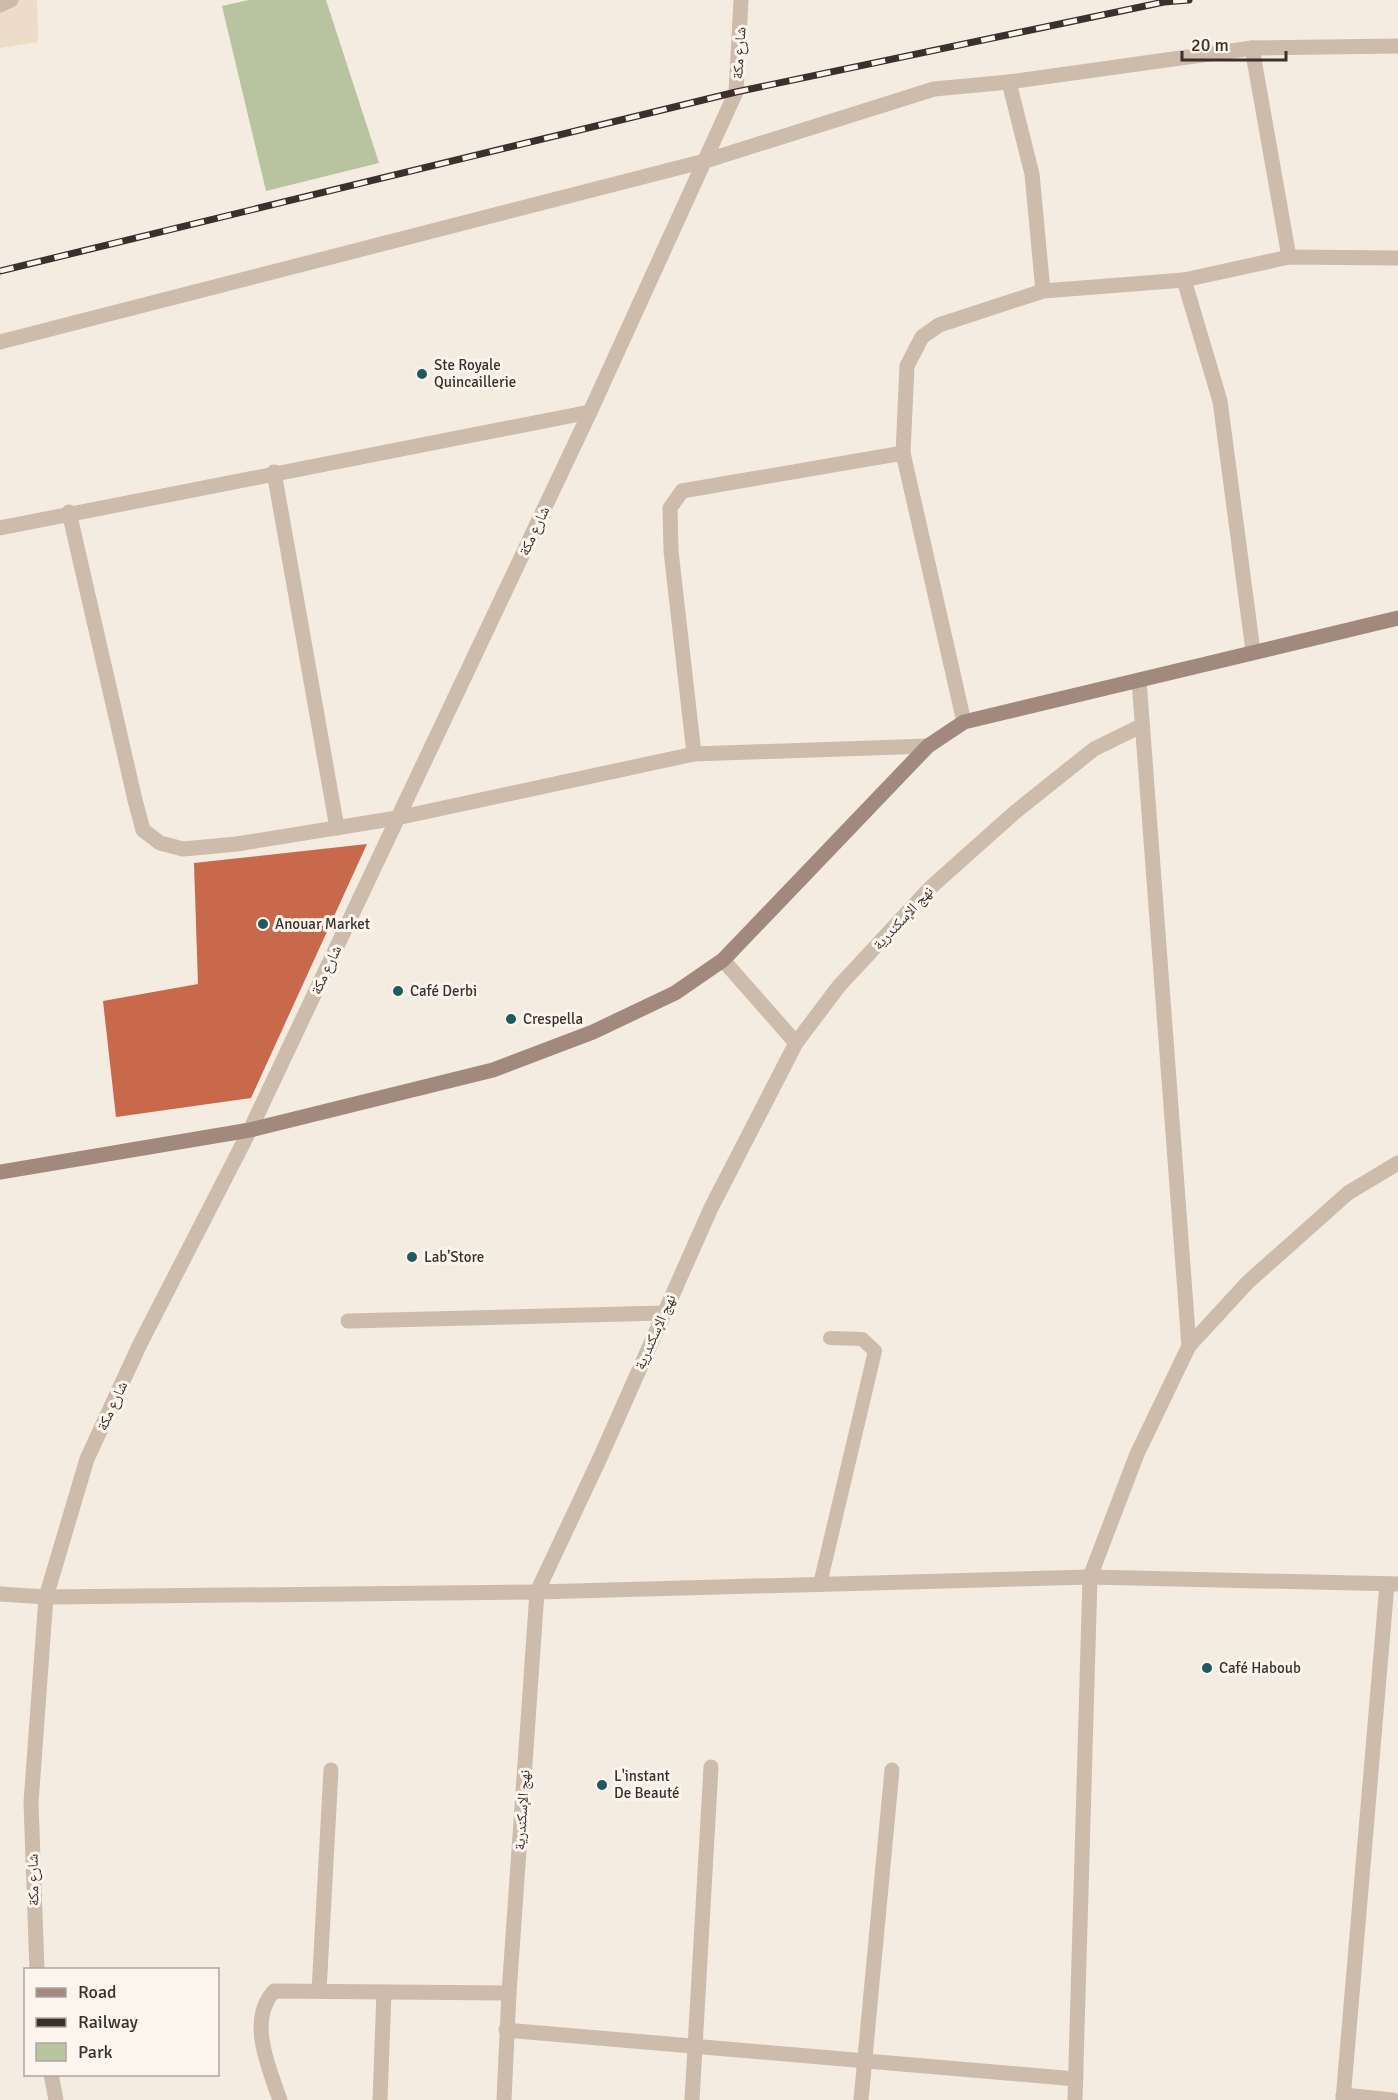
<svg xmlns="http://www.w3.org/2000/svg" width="1398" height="2100" font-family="Signika,'Noto Naskh Arabic',sans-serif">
	<rect width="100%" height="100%" fill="#f4ebe1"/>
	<path fill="#b8c4a0" d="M249,0H326L379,163L266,191L222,6Z"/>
	<path fill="#ecdcc8" d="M0,0H37L38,42L0,48Z"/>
	<path fill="#c8694b" d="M367,844L251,1098L116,1117L103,1001L198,984L194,863Z"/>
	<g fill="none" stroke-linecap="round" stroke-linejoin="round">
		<path stroke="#cdbbac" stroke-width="14" d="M820,1584L875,1351L862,1339L830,1338"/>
		<g stroke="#cdbbac" stroke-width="15">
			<path d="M0,5L11,0"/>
			<path d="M1252,48L1289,257"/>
			<path d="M1009,82L1252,48L1398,46"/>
			<path d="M1184,280L1220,401L1253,651"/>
			<path d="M0,342L705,161L934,89L1009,82L1032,174L1043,291"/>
			<path d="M274,472L337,828"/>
			<path d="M69,512L135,800L143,830L160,843L183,849L237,844L397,818L694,754L928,746"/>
			<path d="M0,528L590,412"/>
			<path d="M1139,680L1189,1346"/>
			<path d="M964,722L903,453L907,366L922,337L939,325L1043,291L1184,280L1289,257L1398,258"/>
			<path d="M694,754L671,551L670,508L682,491L903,453"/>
			<path d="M723,960L796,1043"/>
			<path d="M348,1321L663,1313"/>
			<path d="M0,1594L46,1597L537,1592L1090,1577L1398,1584"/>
			<path d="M37,1970L31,1803L46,1597L87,1459L140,1344L250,1130L590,412L736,92L741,0"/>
			<path d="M319,1991L331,1770"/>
			<path d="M506,2030L1076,2079"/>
			<path d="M51,2074L56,2100"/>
			<path d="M1343,2095L1393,2100"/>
			<path d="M280,2100C269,2068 247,2020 274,1991L509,1993"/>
			<path d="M380,2100L384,1992"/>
			<path d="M504,2100L509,1993L537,1592L600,1458L711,1208L796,1043L839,986L930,888L1014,813L1094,749L1141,726"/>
			<path d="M692,2100L711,1767"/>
			<path d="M861,2100L892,1770"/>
			<path d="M1075,2100L1090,1577L1137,1454L1189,1346L1248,1282L1348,1193L1398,1163"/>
			<path d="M1343,2100L1387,1584"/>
		</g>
		<path stroke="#a18a7d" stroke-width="15" d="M0,1172L250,1130L493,1070L593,1032L675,993L723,960L928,746L964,722L1398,618"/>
		<g stroke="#3b302b" stroke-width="7">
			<path id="rail" d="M0,271L736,92L1164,2L1189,0"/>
		</g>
		<use href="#rail" stroke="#fbf5ee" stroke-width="4.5" stroke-dasharray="14" stroke-linecap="butt"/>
	</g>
	<g fill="#1f5a5e" stroke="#fbf5ee" stroke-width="2">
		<circle cx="422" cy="374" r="6"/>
		<circle cx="263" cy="924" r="6"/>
		<circle cx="398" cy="991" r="6"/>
		<circle cx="511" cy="1019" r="6"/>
		<circle cx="412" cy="1257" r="6"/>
		<circle cx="1207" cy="1668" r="6"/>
		<circle cx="602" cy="1785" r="6"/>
	</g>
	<g text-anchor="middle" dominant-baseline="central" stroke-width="6" stroke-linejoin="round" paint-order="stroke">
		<g font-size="15" fill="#3b302b" stroke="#fbf5ee">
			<text transform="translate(739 53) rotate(-86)">شارع مكة</text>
			<text transform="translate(534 531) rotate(-65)">شارع مكة</text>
			<text transform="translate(903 918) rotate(-47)">نهج الإسكندرية</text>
			<text transform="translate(326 970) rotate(-65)">شارع مكة</text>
			<text transform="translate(655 1332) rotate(-66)">نهج الإسكندرية</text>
			<text transform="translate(112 1406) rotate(-65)">شارع مكة</text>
			<text transform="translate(522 1810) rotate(-86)">نهج الإسكندرية</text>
			<text transform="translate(33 1880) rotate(-91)">شارع مكة</text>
		</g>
		<g font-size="15" fill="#3b302b" stroke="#fbf5ee" text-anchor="start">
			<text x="434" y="365">Ste Royale<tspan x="434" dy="17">Quincaillerie</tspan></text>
			<text x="275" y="924">Anouar Market</text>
			<text x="410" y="991">Café Derbi</text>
			<text x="523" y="1019">Crespella</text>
			<text x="424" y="1257">Lab'Store</text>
			<text x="1219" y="1668">Café Haboub</text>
			<text x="614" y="1776">L'instant<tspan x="614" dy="17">De Beauté</tspan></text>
		</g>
	</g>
	<rect x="24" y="1968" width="195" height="108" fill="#fbf5ee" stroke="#aea6a0" stroke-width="1.5"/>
	<rect x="36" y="1988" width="30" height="9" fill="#a18a7d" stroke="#aea6a0" stroke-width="1.5"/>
	<text x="78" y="1998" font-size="18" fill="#3b302b">Road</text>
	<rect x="36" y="2018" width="30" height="9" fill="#3b302b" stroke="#aea6a0" stroke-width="1.5"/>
	<text x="78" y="2028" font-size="18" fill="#3b302b">Railway</text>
	<rect x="36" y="2043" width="30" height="18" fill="#b8c4a0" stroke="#aea6a0" stroke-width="1.5"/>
	<text x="78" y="2058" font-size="18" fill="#3b302b">Park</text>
	<path d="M1182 51v9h104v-9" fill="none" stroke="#3b302b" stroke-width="3"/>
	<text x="1191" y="51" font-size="18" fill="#3b302b" stroke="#fbf5ee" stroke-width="4.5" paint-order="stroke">20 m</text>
</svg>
